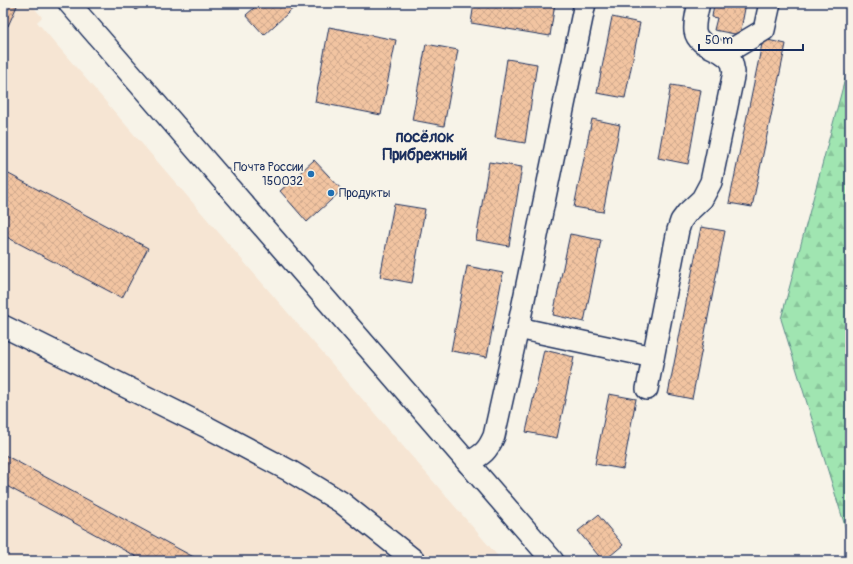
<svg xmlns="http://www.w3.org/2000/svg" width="853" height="564" font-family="Pangolin,sans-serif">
	<defs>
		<pattern id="forest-firs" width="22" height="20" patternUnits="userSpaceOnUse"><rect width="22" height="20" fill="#a0e5b1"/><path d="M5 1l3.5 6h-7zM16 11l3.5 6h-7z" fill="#89c59b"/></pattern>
		<pattern id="building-cross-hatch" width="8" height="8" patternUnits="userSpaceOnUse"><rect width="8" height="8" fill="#f2c4a1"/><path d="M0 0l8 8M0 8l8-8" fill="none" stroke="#cfa98d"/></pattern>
	</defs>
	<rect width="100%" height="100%" fill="#f7f3e8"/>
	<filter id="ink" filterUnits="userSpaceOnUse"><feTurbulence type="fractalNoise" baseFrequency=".025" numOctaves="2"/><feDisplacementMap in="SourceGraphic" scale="8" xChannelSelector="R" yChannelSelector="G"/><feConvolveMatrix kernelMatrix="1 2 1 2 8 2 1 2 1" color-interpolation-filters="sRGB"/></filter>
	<g filter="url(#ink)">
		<path fill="#f6e5d3" d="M3,3H30L42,17L37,22L502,561H3Z"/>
		<path fill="url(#forest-firs)" stroke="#5e8a88" d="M850,60V542L781,319Z"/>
		<g fill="url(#building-cross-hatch)" stroke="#1b2f5e">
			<path d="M3,3H11L17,6L8,26L3,24Z"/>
			<path d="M130,3H145L136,10Z"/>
			<path d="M250,3H299L264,35L246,15L254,8Z"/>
			<path d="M474,3H555L550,36L471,23Z"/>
			<path d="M712,3H746L740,35L714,30L717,18L712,17L714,4Z"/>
			<path d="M612,17L640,23L625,98L597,93Z"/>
			<path d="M329,27L396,40L381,115L315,102Z"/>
			<path d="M763,39L786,44L752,207L729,203Z"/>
			<path d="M426,44L458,50L444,126L412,120Z"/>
			<path d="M507,59L537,64L525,143L495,138Z"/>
			<path d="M671,85L701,90L688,164L658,158Z"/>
			<path d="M592,119L620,125L603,212L574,207Z"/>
			<path d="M314,160L342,190L307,222L280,191Z"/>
			<path d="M489,162L522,167L509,246L476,240Z"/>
			<path d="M3,171L148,248L122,298L3,235Z"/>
			<path d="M394,204L425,209L412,283L380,277Z"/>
			<path d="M701,227L725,231L692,399L668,394Z"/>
			<path d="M570,234L601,240L584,322L553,315Z"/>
			<path d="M467,266L503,273L487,357L451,351Z"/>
			<path d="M544,350L574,357L557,438L526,432Z"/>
			<path d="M609,394L636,399L623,469L595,464Z"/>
			<path d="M3,454L201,561H144L3,484Z"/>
			<path d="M598,515L623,545L604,561H603L578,531Z"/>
		</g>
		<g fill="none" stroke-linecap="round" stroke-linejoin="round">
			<g stroke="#1b2f5e" stroke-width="24">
				<g id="minor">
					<path d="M69,3L553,561"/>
					<path d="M585,3L518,328L653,357"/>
					<path d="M724,54L764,30L770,3"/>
					<path d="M3,326L205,426L290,471L341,502L415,561"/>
					<path d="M647,389L678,230L681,221L687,213L702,199L711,182L734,72C733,69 733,66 732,63C725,47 698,49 695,31C694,22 697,12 699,3"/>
					<path d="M468,463C483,454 487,452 494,436L518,328"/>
				</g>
			</g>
			<use href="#minor" stroke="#f7f3e8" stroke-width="21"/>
		</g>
	</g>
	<g fill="#1f6fb2" stroke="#f7f3e8" stroke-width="1.5">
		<circle cx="311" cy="174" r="4"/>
		<circle cx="331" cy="193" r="4"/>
	</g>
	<g text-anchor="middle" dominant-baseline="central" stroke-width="3.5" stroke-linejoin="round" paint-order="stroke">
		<g font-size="12" fill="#1b2f5e" stroke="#f7f3e8" text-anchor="end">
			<text x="303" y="167">Почта России<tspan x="303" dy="14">150032</tspan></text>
			<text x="339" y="193" text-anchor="start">Продукты</text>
		</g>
		<g font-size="16" font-weight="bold" fill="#1b2f5e" stroke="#f7f3e8">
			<text x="425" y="137">посёлок<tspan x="425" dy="18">Прибрежный</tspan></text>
		</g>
	</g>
	<rect width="853" height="564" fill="none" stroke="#f7f3e8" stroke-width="16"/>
	<rect x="8" y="8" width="837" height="548" fill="none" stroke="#1b2f5e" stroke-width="1.5" filter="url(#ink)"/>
	<path d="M699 44v6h104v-6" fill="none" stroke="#1b2f5e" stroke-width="2"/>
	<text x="705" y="44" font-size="12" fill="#1b2f5e" stroke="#f7f3e8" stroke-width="3" paint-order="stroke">50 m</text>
</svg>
